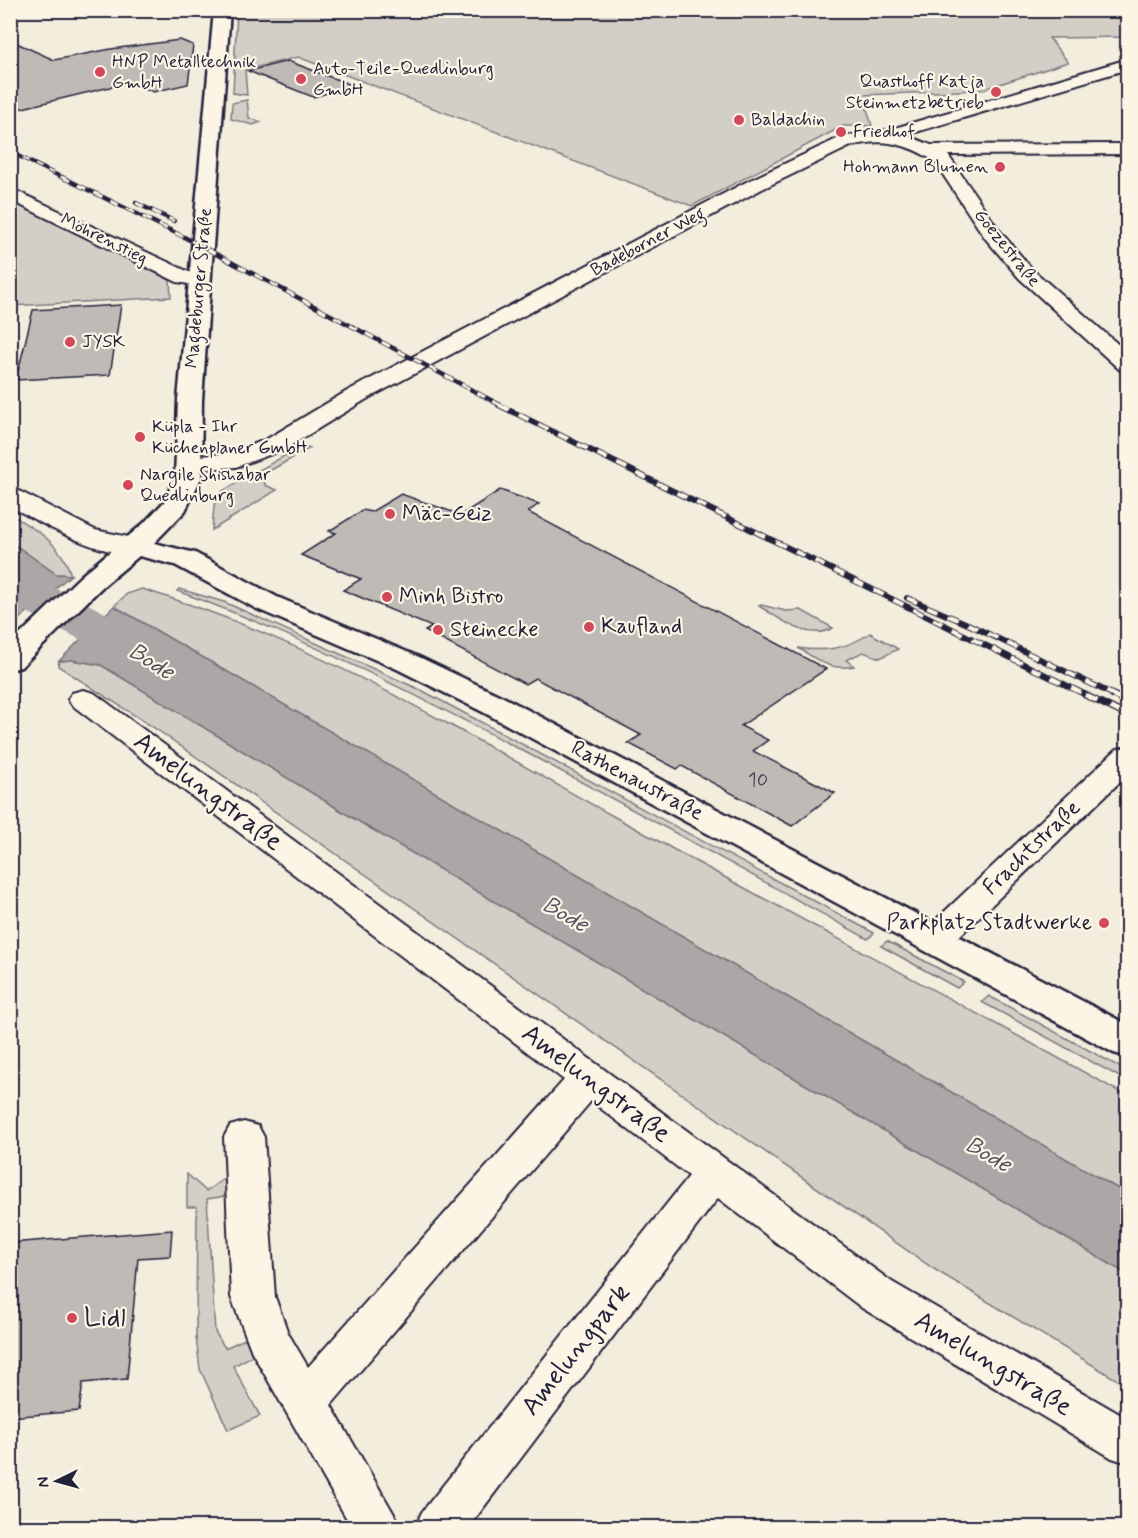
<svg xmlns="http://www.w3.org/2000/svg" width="1138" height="1538" font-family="Mynerve,sans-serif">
	<rect width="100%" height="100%" fill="#f3edde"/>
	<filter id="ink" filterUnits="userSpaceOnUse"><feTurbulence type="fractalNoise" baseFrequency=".0167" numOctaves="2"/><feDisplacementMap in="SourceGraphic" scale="12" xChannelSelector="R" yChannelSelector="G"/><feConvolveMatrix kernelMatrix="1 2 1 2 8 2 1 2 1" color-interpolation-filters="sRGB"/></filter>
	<g filter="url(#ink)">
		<g fill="#d4cfc6" stroke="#7b7880" stroke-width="1.5">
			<path d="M237,11L1127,10L1128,37L1049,38L1068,62L981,90L863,95L872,126H843L692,206L298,57L245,70L247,95L233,93Z"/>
			<path d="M247,100L249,118L261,122L253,125L231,119L232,103Z"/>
			<path d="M11,200L170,280L171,297L11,306Z"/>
			<path d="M303,445L310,448L264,474L265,485L277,490L212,530L214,506L221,492Z"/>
			<path d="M11,515C37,530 62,544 71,575L56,574L11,542Z"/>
			<path d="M142,589C310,639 460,731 613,816C784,911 957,1001 1127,1096V1194L114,606L127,594Z"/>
			<path d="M179,589L224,602L423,691L874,933L868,939C748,873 628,806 506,742C399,686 291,632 177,591Z"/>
			<path d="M761,605L786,611L801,610L833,628C808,642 781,619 759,606Z"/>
			<path d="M870,633L898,649L880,658L863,652L846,660L854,666C829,671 819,660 798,648C825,652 847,649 870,633Z"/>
			<path d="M72,660L101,665L373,830L1127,1274V1386L934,1269L156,729L58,666L59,661Z"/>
			<path d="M887,941L964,982L957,988L881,946Z"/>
			<path d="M989,996L1127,1071V1081L982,1002Z"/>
			<path d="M187,1174L206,1191L225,1178L233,1195L207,1199L215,1332L225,1348L249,1337L258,1353L233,1366L260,1416L228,1430L200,1369L196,1337L197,1207H187Z"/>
		</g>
		<g fill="#aca7a6" stroke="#75727b" stroke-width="1.5">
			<path d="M11,542L56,574L71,575L11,626Z"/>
			<path d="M114,606L1127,1194V1274L373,830L101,665L72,660L59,661Z"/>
		</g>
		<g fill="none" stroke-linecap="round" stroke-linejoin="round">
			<path fill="#aca7a6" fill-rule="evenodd" d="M10,570L27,574C63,593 161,635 182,666L175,677L157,681L139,677L87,643L10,603Z"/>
		</g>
		<g fill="#bfbab6" stroke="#22223b" stroke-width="1.5">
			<path d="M10,40L54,60L111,49L180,40L193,45L188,84L153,92L131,82L10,111Z"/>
			<path d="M288,61L354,86L313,97L248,71Z"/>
			<path d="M121,305L110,375L16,380L33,310Z"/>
			<path d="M500,490L539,504L528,512L826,669L741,726L768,740L753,751L835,793L792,826L682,766L677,769L628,743L641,735L535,678L525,684L425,631L432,627L343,590L361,579L301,555L336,533L329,531L363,510L371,512L401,494L461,515Z"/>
			<path d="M172,1230L170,1256L138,1258L127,1379L83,1383L79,1411L10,1417V1243Z"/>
		</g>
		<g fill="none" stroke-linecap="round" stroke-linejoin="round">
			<g stroke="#22223b" stroke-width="4">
				<g id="street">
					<path d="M1128,59V69L906,135L931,145L1128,144V154L948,155L999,230L1033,270L1128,353V372L1120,370L1019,278L985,238L934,161C906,143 883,138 851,146L762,189L365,400L285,449L236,467L189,470L180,468L177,463L180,458L232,453L267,439L349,390L748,181L839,138L865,132L888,130Z"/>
					<path d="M10,188L189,272L207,276L210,280L207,284L200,286L177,282L10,200Z"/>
					<path d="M10,488L19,491L95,530L143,540L147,546L143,552C106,561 43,524 10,506Z"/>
					<path d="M83,690L94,693L892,1282L1128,1419V1463L1112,1458L862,1308L718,1198L468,1528H415L422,1512L689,1176L591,1101L331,1405L402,1528H352L252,1352L231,1297L224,1137L230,1126L244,1122L258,1126L264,1137L275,1297L288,1333L308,1367L564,1080L72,705L68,699L72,693Z"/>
					<path d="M1128,747V774L948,947L936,951L924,947L918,939L924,931L1117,749Z"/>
				</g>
			</g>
			<g stroke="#22223b" stroke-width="5">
				<path id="secondary" d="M214,10H230L202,400L201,478L185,511L154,543L195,553L277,597L419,657L505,698L1128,1025V1057L1114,1053L483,712L397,669L257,609L175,565L139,556L101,588L21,667L10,670V644L81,576L143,524L164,502L175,478L178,400Z"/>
			</g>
			<use href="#street" fill="#fcf5e5" fill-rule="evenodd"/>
			<use href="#secondary" fill="#fcf5e5" fill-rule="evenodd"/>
			<g stroke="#22223b" stroke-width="4">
				<path id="rail-far3" d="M10,152L65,179"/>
			</g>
			<g stroke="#22223b" stroke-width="4.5">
				<g id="rail-far2">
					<path d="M62,177L184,237L502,406"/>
					<path d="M136,203L174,221"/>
				</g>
			</g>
			<g stroke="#22223b" stroke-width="6">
				<g id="rail-far1">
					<path d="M499,405L1088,696"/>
					<path d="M907,598L970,625L1116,696"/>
				</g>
			</g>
			<g stroke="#22223b" stroke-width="7">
				<g id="rail">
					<path d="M1085,695L1128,716"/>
					<path d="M1113,695L1128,702"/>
				</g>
			</g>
			<use href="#rail-far3" stroke="#fcf5e5" stroke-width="2" stroke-dasharray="7" stroke-linecap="butt"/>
			<use href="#rail-far2" stroke="#fcf5e5" stroke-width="3" stroke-dasharray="9" stroke-linecap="butt"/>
			<use href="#rail-far1" stroke="#fcf5e5" stroke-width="4" stroke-dasharray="11" stroke-linecap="butt"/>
			<use href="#rail" stroke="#fcf5e5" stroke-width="4.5" stroke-dasharray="14" stroke-linecap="butt"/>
		</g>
	</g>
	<g fill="#d1495b" stroke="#fcf5e5" stroke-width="2">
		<circle cx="100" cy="72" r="6"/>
		<circle cx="301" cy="79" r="6"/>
		<circle cx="996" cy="92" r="6"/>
		<circle cx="739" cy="120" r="6"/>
		<circle cx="841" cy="132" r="6"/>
		<circle cx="1000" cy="167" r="6"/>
		<circle cx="70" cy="342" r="6"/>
		<circle cx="140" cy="437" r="6"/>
		<circle cx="128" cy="485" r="6"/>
		<circle cx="390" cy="514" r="6"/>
		<circle cx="387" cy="597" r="6"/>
		<circle cx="589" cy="627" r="6"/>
		<circle cx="438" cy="630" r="6"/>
		<circle cx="1104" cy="923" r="6"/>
		<circle cx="72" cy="1318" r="6"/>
	</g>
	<g text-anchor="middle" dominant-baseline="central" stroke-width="4.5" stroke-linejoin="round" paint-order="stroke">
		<g font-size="18" fill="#22223b" stroke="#fcf5e5" text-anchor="start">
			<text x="112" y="62">HNP Metalltechnik<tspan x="112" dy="21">GmbH</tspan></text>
			<text x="313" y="69">Auto-Teile-Quedlinburg<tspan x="313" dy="21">GmbH</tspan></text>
			<text x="984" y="82" text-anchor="end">Quasthoff Katja<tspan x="984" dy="21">Steinmetzbetrieb</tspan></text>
			<text x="751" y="120">Baldachin</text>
			<text x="853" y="132">Friedhof</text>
			<text x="988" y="167" text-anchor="end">Hohmann Blumen</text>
			<text x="82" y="342">JYSK</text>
			<text x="152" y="427">Küpla - Ihr<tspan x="152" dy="21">Küchenplaner GmbH</tspan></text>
			<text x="140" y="475">Nargile Shishabar<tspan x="140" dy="21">Quedlinburg</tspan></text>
		</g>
		<g font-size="18" fill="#22223b" stroke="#fcf5e5">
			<text transform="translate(104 239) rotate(26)">Möhrenstieg</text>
			<text transform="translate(648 242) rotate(-28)">Badeborner Weg</text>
			<text transform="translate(1007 248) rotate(51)">Goezestraße</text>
			<text transform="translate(199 288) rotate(-85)">Magdeburger Straße</text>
		</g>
		<g font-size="20" fill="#49485a">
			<text x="758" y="780">10</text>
		</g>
		<g font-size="22" fill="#22223b" stroke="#fcf5e5" text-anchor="start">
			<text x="402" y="514">Mäc-Geiz</text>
			<text x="399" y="597">Minh Bistro</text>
			<text x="601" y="627">Kaufland</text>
			<text x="450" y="630">Steinecke</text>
			<text x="1092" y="923" text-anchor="end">Parkplatz Stadtwerke</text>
		</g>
		<g font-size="22" fill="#22223b" stroke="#fcf5e5">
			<text transform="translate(637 781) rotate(28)">Rathenaustraße</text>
			<text transform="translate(1032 848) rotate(-44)">Frachtstraße</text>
		</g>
		<g font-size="24" font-style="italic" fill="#525160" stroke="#fcf5e5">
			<text transform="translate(151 662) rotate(32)">Bode</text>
			<text transform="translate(565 915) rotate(30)">Bode</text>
			<text transform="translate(988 1155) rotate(30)">Bode</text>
		</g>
		<g font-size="27" fill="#22223b" stroke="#fcf5e5">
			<text transform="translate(208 792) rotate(37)">Amelungstraße</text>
			<text transform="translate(596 1084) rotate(37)">Amelungstraße</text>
			<text transform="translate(576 1350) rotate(-52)">Amelungpark</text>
			<text transform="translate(993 1364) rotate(31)">Amelungstraße</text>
		</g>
		<g font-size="27" fill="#22223b" stroke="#fcf5e5" text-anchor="start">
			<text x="84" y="1318">Lidl</text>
		</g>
	</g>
	<rect width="1138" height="1538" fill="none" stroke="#fcf5e5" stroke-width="36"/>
	<rect x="18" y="18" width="1102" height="1502" fill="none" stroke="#22223b" stroke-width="2" filter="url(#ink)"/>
	<g transform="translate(57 1481) rotate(265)" stroke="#fcf5e5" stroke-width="4.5" paint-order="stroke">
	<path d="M0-4.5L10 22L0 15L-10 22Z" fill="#22223b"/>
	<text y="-9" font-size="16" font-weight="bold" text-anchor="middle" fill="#22223b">N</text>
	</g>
</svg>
